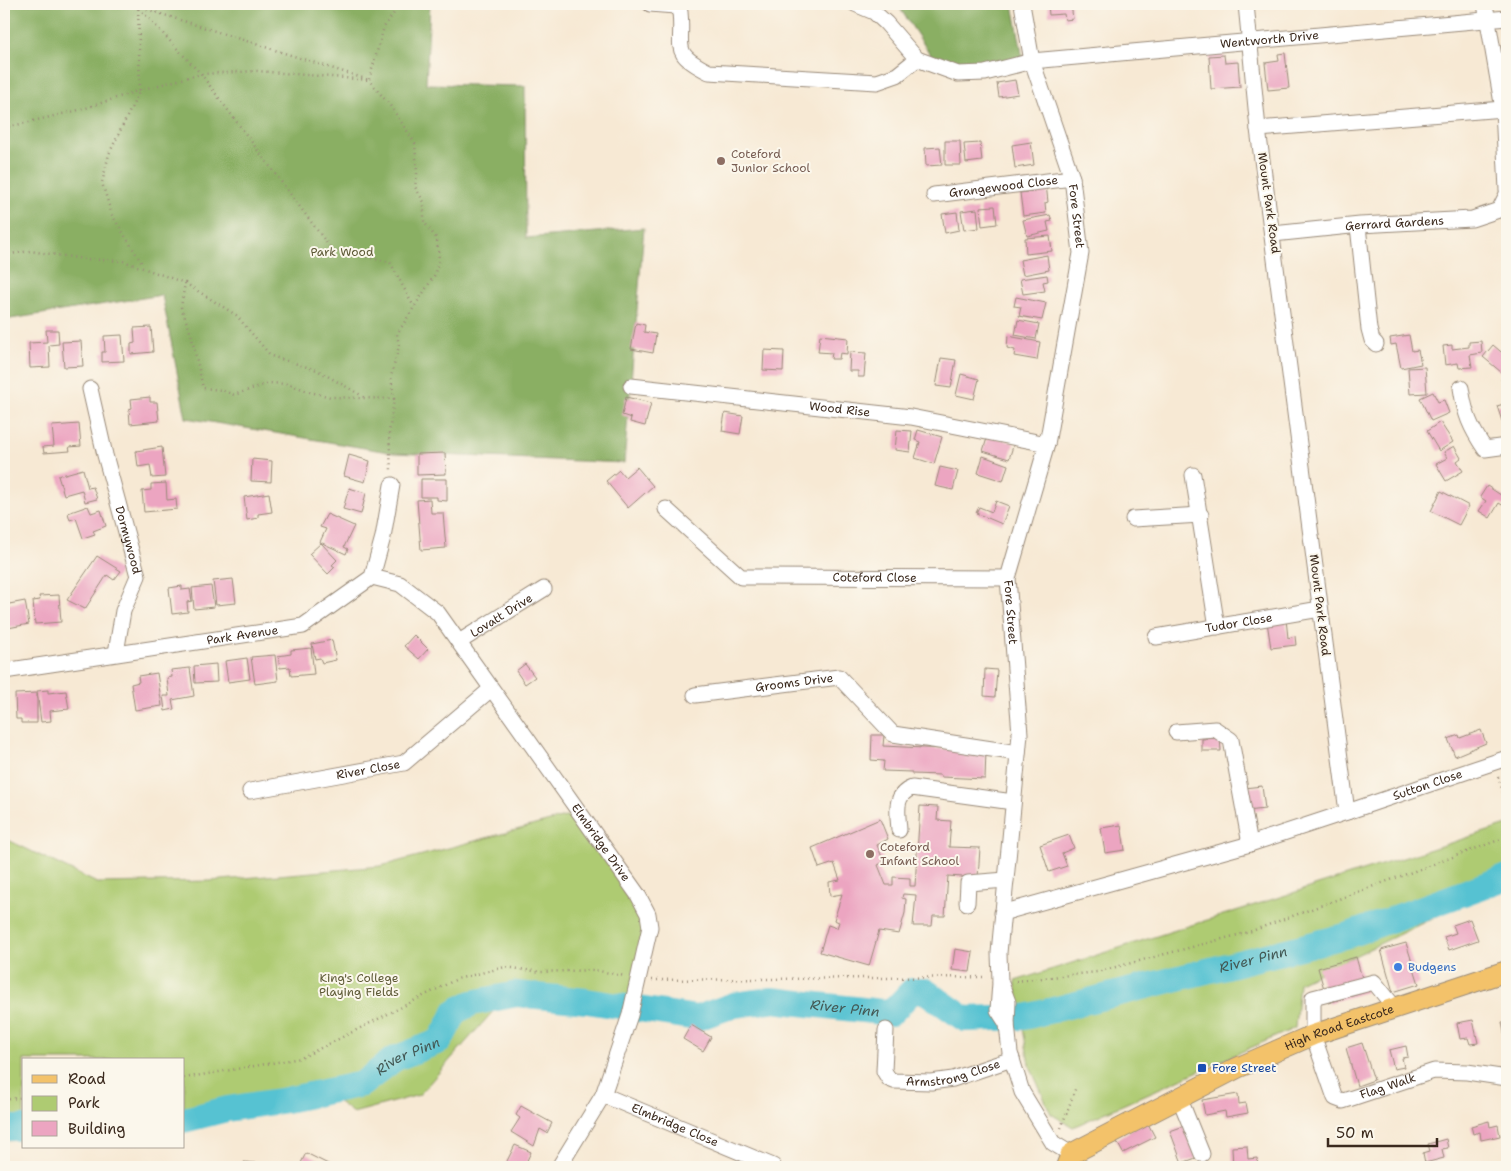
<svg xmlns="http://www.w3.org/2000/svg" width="1511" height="1171" font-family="'Shantell Sans',sans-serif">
	<rect width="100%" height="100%" fill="#fbf7ec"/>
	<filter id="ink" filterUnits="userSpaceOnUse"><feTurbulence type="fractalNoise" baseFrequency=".02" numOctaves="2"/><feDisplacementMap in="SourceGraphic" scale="10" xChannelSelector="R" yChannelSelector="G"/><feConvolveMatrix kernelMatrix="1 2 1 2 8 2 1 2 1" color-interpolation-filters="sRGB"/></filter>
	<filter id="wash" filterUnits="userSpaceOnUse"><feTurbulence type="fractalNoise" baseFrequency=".0096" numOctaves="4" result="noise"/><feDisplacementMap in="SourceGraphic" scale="20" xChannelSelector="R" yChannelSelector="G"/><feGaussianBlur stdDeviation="1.12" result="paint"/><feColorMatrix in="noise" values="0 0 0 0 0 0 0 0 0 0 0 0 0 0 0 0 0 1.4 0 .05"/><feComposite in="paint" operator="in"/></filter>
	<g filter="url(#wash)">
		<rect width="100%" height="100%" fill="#f7e9d4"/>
		<g fill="#aecb72" stroke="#747a48">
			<path d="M580,813L648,914L634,1000L519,982L419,1095L353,1113L336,1100L184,1128V1060H24V1140L4,1141V838L97,883L210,881L381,866Z"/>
			<path d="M1507,825V882L1299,983L1295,1028L1073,1127L1051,1114L1029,1064L1015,981Z"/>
		</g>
		<g fill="#8aaf64" stroke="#626c41">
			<path d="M4,4H430L426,84L525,86L526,238L644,228L624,463L394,453L186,418L162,295L4,320Z"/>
			<path d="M897,4H1013L1023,59L973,68L934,60Z"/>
		</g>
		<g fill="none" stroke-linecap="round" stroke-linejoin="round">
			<g stroke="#57c2d2" stroke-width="26">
				<path id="s1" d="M184,1120L227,1109L286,1100L362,1084L394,1059L440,1041L456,1011L472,1003L517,994L587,1001L697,1018L734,1005L772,1000L891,1013L912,991H925L965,1019L1025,1017L1349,935L1507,877"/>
				<path d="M4,1128H24"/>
			</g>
		</g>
		<g id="blocks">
			<g fill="#eca5c1">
				<path d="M1048,4H1071L1073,19L1065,20L1064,14L1049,15Z"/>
				<path d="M1285,53L1289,88L1268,90L1265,63L1279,61L1278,54Z"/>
				<path d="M1224,55L1225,63L1238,62L1240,87L1211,89L1209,56Z"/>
				<path d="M1015,80L1018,94L999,97L997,83Z"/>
				<path d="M945,141H960L961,165H945Z"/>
				<path d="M1031,142L1034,165L1015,168L1012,145Z"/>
				<path d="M980,143L982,161L966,163L964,144Z"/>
				<path d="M940,147L942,165L926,166L925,148Z"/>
				<path d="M1046,184L1048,202L1045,203L1046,213L1023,216L1020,193L1034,191L1033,186Z"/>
				<path d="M995,206L997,224L982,226L980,207Z"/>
				<path d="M977,209L979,228L964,230L961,211Z"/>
				<path d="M957,212L959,230L945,233L942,214Z"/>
				<path d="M1050,215L1052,221L1047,222L1049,231L1027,236L1023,220Z"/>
				<path d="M1050,236L1052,251L1026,254L1025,238Z"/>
				<path d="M1047,255L1049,270L1023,275L1020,260Z"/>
				<path d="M1047,275L1048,281L1043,282L1045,291L1023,294L1020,279Z"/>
				<path d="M1016,297L1046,303L1042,320L1019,316L1021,307L1014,306Z"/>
				<path d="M1018,320L1039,324L1036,339L1015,335Z"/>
				<path d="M636,323L645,325L644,332L656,334L653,353L631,349Z"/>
				<path d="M151,327L153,352L131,354V344L135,343L134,328Z"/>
				<path d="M46,330H58L59,344L49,345L50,367L30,368L29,343L47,342Z"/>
				<path d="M122,335L124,361L102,362V352H105L104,336Z"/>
				<path d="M820,335L848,338L847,354L840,353L839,359H831L832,353L818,352Z"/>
				<path d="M1409,335L1412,351L1418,350L1421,364L1401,368L1396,344L1391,345L1390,338Z"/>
				<path d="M1008,336L1040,342L1037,360L1014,356L1015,350L1007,348Z"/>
				<path d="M81,341L83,366L64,367L62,342Z"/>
				<path d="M1481,341L1482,353L1470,355L1472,367L1459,368L1458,363L1445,365L1443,346L1452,345V349L1469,347V342Z"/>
				<path d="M1493,345L1507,357V365L1501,372L1483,357Z"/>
				<path d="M764,350L784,351L783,371L763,370Z"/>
				<path d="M850,352L866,353L864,377H858V371H849Z"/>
				<path d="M941,358L956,360L951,388L936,386Z"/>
				<path d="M1425,367L1427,393L1410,394L1408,368Z"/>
				<path d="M961,374L979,379L974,399L956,395Z"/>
				<path d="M1507,377V398L1501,379Z"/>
				<path d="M1433,392L1438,402L1444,400L1449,413L1431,421L1420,398Z"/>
				<path d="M150,397V402H157L159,421L130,424L129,409L132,408L131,399Z"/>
				<path d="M626,397L651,403L645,426L630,422L631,418L622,415Z"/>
				<path d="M1507,403V429L1505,430L1497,406Z"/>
				<path d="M725,413L743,416L740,434L722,431Z"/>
				<path d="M1440,422L1453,442L1439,451L1427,431Z"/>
				<path d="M79,424L81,446L69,447L70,451L44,453L43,447L54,446L52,426Z"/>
				<path d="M897,430L912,431L910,452L895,450Z"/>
				<path d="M918,430L942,437L934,464L915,458L920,442L915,440Z"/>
				<path d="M988,435L1014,443L1009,459L983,451Z"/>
				<path d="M1454,446L1461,458L1457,461L1463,471L1446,481L1436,464L1447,458L1444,452Z"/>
				<path d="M162,447L165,477L152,478L150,465L138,467L136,451Z"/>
				<path d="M445,453L446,474L417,475V454Z"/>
				<path d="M349,455L370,461L365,482L344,476Z"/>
				<path d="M983,456L1008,465L1003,481L978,473Z"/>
				<path d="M252,459L272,461L271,482L251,481Z"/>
				<path d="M637,467L653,486L628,508L606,481L619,470L625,477Z"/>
				<path d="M940,467L958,471L953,490L935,486Z"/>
				<path d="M83,469L88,488L93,487L97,499L85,502L82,490L64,495L58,476Z"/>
				<path d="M421,479H447V501L437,500V497H421Z"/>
				<path d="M166,483L167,500L176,499L177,509L144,512L142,491L151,490V484Z"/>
				<path d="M1487,486L1507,499L1504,506L1499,503L1490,518L1479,511L1486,501L1480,497Z"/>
				<path d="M349,488L366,493L361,514L343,509Z"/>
				<path d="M1441,491L1469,506L1459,525L1431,511Z"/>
				<path d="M269,493L272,512L258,514V518L247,520L244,497Z"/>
				<path d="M430,499L431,513H443L446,548L421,550L417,500Z"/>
				<path d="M996,501L1009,506L1002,524L976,513L979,507L992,512Z"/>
				<path d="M88,506L91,513L101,510L106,526L93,531L95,534L83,538L76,518L70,520L68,513Z"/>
				<path d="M327,514L354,526L344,547L348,549L346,554L320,542L326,529L320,527Z"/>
				<path d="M321,543L337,560L332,565L335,567L328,574L309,554Z"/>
				<path d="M97,556L121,571L114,580L107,575L85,609L67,600Z"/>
				<path d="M233,579L236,603L216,605L213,581Z"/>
				<path d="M182,586V590L190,589L192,601L187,602L188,612L172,614L169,588Z"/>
				<path d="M211,586L214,607L194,609L192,588Z"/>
				<path d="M59,595L61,622L35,624L33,601L40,600L39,596Z"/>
				<path d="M25,601L29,624L8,628L4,605Z"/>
				<path d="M1286,619L1288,638L1295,636L1296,645L1271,648L1267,622Z"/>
				<path d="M414,635L428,649L419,659L404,646Z"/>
				<path d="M332,640L336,660L322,663L320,658L315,659L312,644Z"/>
				<path d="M311,648L314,674L291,676L290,667L280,668L278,656L291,654V650Z"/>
				<path d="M275,655L278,681L255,684L251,657Z"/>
				<path d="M247,658L250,679L228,682L225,661Z"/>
				<path d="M216,664L217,682L195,683L194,666Z"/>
				<path d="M525,664L535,677L525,684L516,671Z"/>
				<path d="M190,668L194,696L172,700L174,709L165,711L163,696H169L167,678L172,677L171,670Z"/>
				<path d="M985,669L997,670L995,697L984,696Z"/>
				<path d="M157,673L162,706L135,710L131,684L139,682L138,676Z"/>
				<path d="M48,690V693L66,691L69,709L50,711L51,721L41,722L37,691Z"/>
				<path d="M37,693V723H21V719H16L15,694Z"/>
				<path d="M1481,730L1486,743L1455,756L1448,739L1459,735L1460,738Z"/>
				<path d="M872,735H884L883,746L986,751L985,779L941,777V775L912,774V772L883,771L884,761L871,760Z"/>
				<path d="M1220,738L1221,751H1202V739Z"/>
				<path d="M1262,786L1265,809L1247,811L1244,788Z"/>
				<path d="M920,806L938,807L937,820L951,821L949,847L980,848L978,878L948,876L945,916H933L932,926H913L916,895L903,894L902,898L906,899L905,913L899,934L879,931L869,966L820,952L828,925L837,928L839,922L834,920L842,894L830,896L829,882L840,880L834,863L819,868L812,848L880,819L888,839L877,845L884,862L878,865L886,885H893V877L910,878V886H915Z"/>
				<path d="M1121,825L1125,850L1105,853L1101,828Z"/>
				<path d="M1069,835L1074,848L1062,853L1067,866L1049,872L1040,845Z"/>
				<path d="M1470,919L1478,940L1449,950L1444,937L1456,933L1453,925Z"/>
				<path d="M1406,943L1419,984L1393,992L1381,950Z"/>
				<path d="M955,949L973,952L970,972L952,970Z"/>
				<path d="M1356,957L1366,992L1328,1003L1318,968Z"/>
				<path d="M1473,1020L1478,1043L1470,1044L1468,1038L1460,1039L1457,1023Z"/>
				<path d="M1507,1021V1043H1506L1502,1022Z"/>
				<path d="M691,1025L711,1037L703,1051L683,1039Z"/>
				<path d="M1362,1043L1374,1080L1357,1086L1346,1048Z"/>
				<path d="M1406,1046L1408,1057L1402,1058L1404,1067L1394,1069L1389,1050Z"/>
				<path d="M1238,1094L1239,1104L1246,1103L1248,1113L1226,1117L1225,1111L1205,1115L1202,1100Z"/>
				<path d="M521,1106L552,1123L547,1133L540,1129L534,1146L511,1132L520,1118L516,1115Z"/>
				<path d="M1146,1120L1155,1137L1123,1153L1116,1140Z"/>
				<path d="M1489,1121L1490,1127L1498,1125L1500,1136L1481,1140L1480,1132L1473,1134L1471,1126Z"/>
				<path d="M1184,1126L1196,1158L1182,1163L1170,1131Z"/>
				<path d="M1446,1139L1448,1148L1442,1149L1444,1158L1425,1163L1423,1153L1430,1151L1428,1144Z"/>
				<path d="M515,1145L531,1152L524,1167H504Z"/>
				<path d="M1247,1146L1248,1159L1257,1158L1258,1167H1233L1232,1147Z"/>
				<path d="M306,1153L330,1165L328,1167H299Z"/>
				<path d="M244,1162L255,1163V1167H244Z"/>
			</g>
		</g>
	</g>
	<g filter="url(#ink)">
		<use href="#blocks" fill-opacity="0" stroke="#998a79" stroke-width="1"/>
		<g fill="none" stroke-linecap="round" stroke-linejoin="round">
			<g stroke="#998a79" stroke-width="17">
				<g id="minor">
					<path d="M650,4L675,6L680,12C684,48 669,52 709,72L877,82L897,75L917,59"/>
					<path id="s2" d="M855,4L874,12L886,23L917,59L958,74L985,73L1032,61L1507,18"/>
					<path id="s3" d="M1022,4L1032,61L1072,178L1081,253L1047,444L1008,578L1020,734L999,953L1000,981L1008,1002L1007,1024L1010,1053L1022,1092L1053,1143L1071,1154"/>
					<path d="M1485,4L1503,109L1507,190"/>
					<path d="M1258,129L1503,109"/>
					<path id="s4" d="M934,195L1072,178"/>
					<path d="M1358,226L1369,329L1372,340L1376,344"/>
					<path id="s5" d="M1273,234L1360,225L1472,219L1499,210L1507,194"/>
					<path id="s6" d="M631,386L911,417L1047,444"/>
					<path d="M1461,388C1465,414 1470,427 1485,449L1507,446"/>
					<path id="s7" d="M90,389L105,455L138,576L123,611L116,653"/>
					<path d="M1193,475L1217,627"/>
					<path id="s8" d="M666,509L741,577L1008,578"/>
					<path d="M1133,519L1201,515"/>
					<path id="s9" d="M372,577L400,584L438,613L638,895L648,914L650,927L630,1015L603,1095L559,1167"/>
					<path id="s10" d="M1156,637L1320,609"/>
					<path id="s11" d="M459,642L544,589"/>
					<path id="s12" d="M4,671L303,626L372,577L383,537L392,485"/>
					<path id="s13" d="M695,695L839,677L893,734L1018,753"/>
					<path d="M1176,732L1215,729L1231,740L1250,844"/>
					<path id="s14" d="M250,791L404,763L491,689"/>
					<path id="s15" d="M1347,812L1507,758"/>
					<path d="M899,830C898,813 893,795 912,788L1013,802"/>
					<path d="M967,903L968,883L1006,880"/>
					<path d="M1002,913L1250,844L1347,812L1258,129L1246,4"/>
					<path d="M1000,983L998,1010L1007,1024"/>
					<path id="s16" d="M1395,1008L1374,982L1313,998V1035L1335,1098L1343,1101L1434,1071L1467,1072L1507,1078"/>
					<path id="s17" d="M886,1030L884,1071L889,1079L894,1081L931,1082L953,1079L1012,1059"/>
					<path id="s18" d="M603,1095L773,1166"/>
					<path d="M1179,1097L1202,1154"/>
				</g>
			</g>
			<g stroke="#998a79" stroke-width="22">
				<g id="major">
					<path id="s19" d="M1066,1167L1071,1154L1237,1068L1313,1035L1507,971"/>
				</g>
			</g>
			<g stroke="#998a79" stroke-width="2.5" stroke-dasharray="1 4" stroke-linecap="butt">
				<path d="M138,4L140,90L109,154L102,183L112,215L143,265"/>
				<path d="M139,8L201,74L332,250L390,262L414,307"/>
				<path d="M4,128L83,109L140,90L201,74L257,71L369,80L130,4"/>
				<path d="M4,255L30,251L85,259L123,261L185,283L181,307L191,334L203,388L222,390L234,395L269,383L289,384L310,392L331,397L394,399L389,433L391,470"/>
				<path d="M185,283L236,315L271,356L317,370L366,398"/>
				<path d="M394,399L391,377L399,346L397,334L434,276L439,259L437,239L424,222V202L415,187L417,174L415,143L392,108L369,80L384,27L394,13L396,4"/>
				<path d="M1498,777L1507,804"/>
				<path d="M652,980L987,977"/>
				<path d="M1016,981L1097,972L1249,932L1507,837"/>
				<path d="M184,1078L301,1058L457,979L505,967L541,972L594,970L625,976"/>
				<path d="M4,1100L24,1097"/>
				<path d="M1061,1128L1076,1087"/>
			</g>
			<use href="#minor" stroke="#fff" stroke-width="15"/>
			<use href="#major" stroke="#f3c26a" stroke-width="20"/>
		</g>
	</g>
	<g fill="#8d6e63" stroke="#fbf7ec" stroke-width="2">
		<circle cx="721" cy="161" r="5"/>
		<circle cx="870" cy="854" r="5"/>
	</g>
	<circle fill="#3f7fe0" stroke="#fbf7ec" stroke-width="2" cx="1398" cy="967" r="5"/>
	<rect fill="#1a4fb4" stroke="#fbf7ec" stroke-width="2" x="1197" y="1063" width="10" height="10" rx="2.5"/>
	<g text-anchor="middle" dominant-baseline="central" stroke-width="4" stroke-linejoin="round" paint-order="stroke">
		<g font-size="12" fill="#3b2a1e" stroke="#fbf7ec">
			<text stroke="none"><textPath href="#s2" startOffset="442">Wentworth Drive</textPath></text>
			<text stroke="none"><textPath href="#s4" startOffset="70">Grangewood Close</textPath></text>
			<text transform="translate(1269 203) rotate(82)">Mount Park Road</text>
			<text stroke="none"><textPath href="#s3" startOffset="220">Fore Street</textPath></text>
			<text stroke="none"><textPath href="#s5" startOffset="122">Gerrard Gardens</textPath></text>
			<text stroke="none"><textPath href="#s6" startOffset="210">Wood Rise</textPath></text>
			<text stroke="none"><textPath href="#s7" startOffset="156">Dormywood</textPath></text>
			<text stroke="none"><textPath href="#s8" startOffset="235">Coteford Close</textPath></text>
			<text transform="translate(1320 605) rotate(83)">Mount Park Road</text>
			<text stroke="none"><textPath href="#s3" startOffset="625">Fore Street</textPath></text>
			<text stroke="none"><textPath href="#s11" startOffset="50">Lovatt Drive</textPath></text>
			<text stroke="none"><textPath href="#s10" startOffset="84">Tudor Close</textPath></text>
			<text stroke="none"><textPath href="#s12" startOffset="241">Park Avenue</textPath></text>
			<text stroke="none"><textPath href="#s13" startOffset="100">Grooms Drive</textPath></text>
			<text stroke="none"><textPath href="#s14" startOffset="120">River Close</textPath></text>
			<text stroke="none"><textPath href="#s15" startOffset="85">Sutton Close</textPath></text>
			<text stroke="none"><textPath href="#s9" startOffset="358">Elmbridge Drive</textPath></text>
			<text stroke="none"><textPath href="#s19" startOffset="311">High Road Eastcote</textPath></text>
			<text stroke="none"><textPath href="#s17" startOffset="116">Armstrong Close</textPath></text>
			<text stroke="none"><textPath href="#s16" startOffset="256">Flag Walk</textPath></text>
			<text stroke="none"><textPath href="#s18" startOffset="78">Elmbridge Close</textPath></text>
		</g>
		<g font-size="12" fill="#785e54" stroke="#fbf7ec" text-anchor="start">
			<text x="731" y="154">Coteford<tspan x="731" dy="14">Junior School</tspan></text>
			<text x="880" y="847">Coteford<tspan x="880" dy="14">Infant School</tspan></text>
		</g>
		<g font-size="12" fill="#5e5a37" stroke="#fbf7ec">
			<text x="342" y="252">Park Wood</text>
			<text x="359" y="978">King's College<tspan x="359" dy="14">Playing Fields</tspan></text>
		</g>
		<g font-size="12" fill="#366cbe" stroke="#fbf7ec" text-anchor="start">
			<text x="1408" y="967">Budgens</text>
		</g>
		<g font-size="12" fill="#164399" stroke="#fbf7ec" text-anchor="start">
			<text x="1212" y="1068">Fore Street</text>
		</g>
		<g font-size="14" font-style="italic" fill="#435854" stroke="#fbf7ec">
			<text stroke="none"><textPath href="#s1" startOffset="1136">River Pinn</textPath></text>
			<text stroke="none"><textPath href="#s1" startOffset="702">River Pinn</textPath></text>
			<text stroke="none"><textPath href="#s1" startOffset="236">River Pinn</textPath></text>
		</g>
	</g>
	<rect width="1511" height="1171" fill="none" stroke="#fbf7ec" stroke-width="20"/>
	<rect x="22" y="1058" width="162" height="90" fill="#fbf7ec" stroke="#aea59a"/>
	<rect x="32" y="1075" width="25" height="8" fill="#f3c26a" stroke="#aea59a"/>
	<text x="68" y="1084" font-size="15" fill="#3b2a1e">Road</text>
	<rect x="32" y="1096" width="25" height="15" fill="#aecb72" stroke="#aea59a"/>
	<text x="68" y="1108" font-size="15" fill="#3b2a1e">Park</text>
	<rect x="32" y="1121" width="25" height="15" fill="#eca5c1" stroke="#aea59a"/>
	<text x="68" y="1134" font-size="15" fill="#3b2a1e">Building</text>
	<path d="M1328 1138v8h109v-8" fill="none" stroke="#3b2a1e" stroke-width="2.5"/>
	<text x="1336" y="1138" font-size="15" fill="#3b2a1e" stroke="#fbf7ec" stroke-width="4" paint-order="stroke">50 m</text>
</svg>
